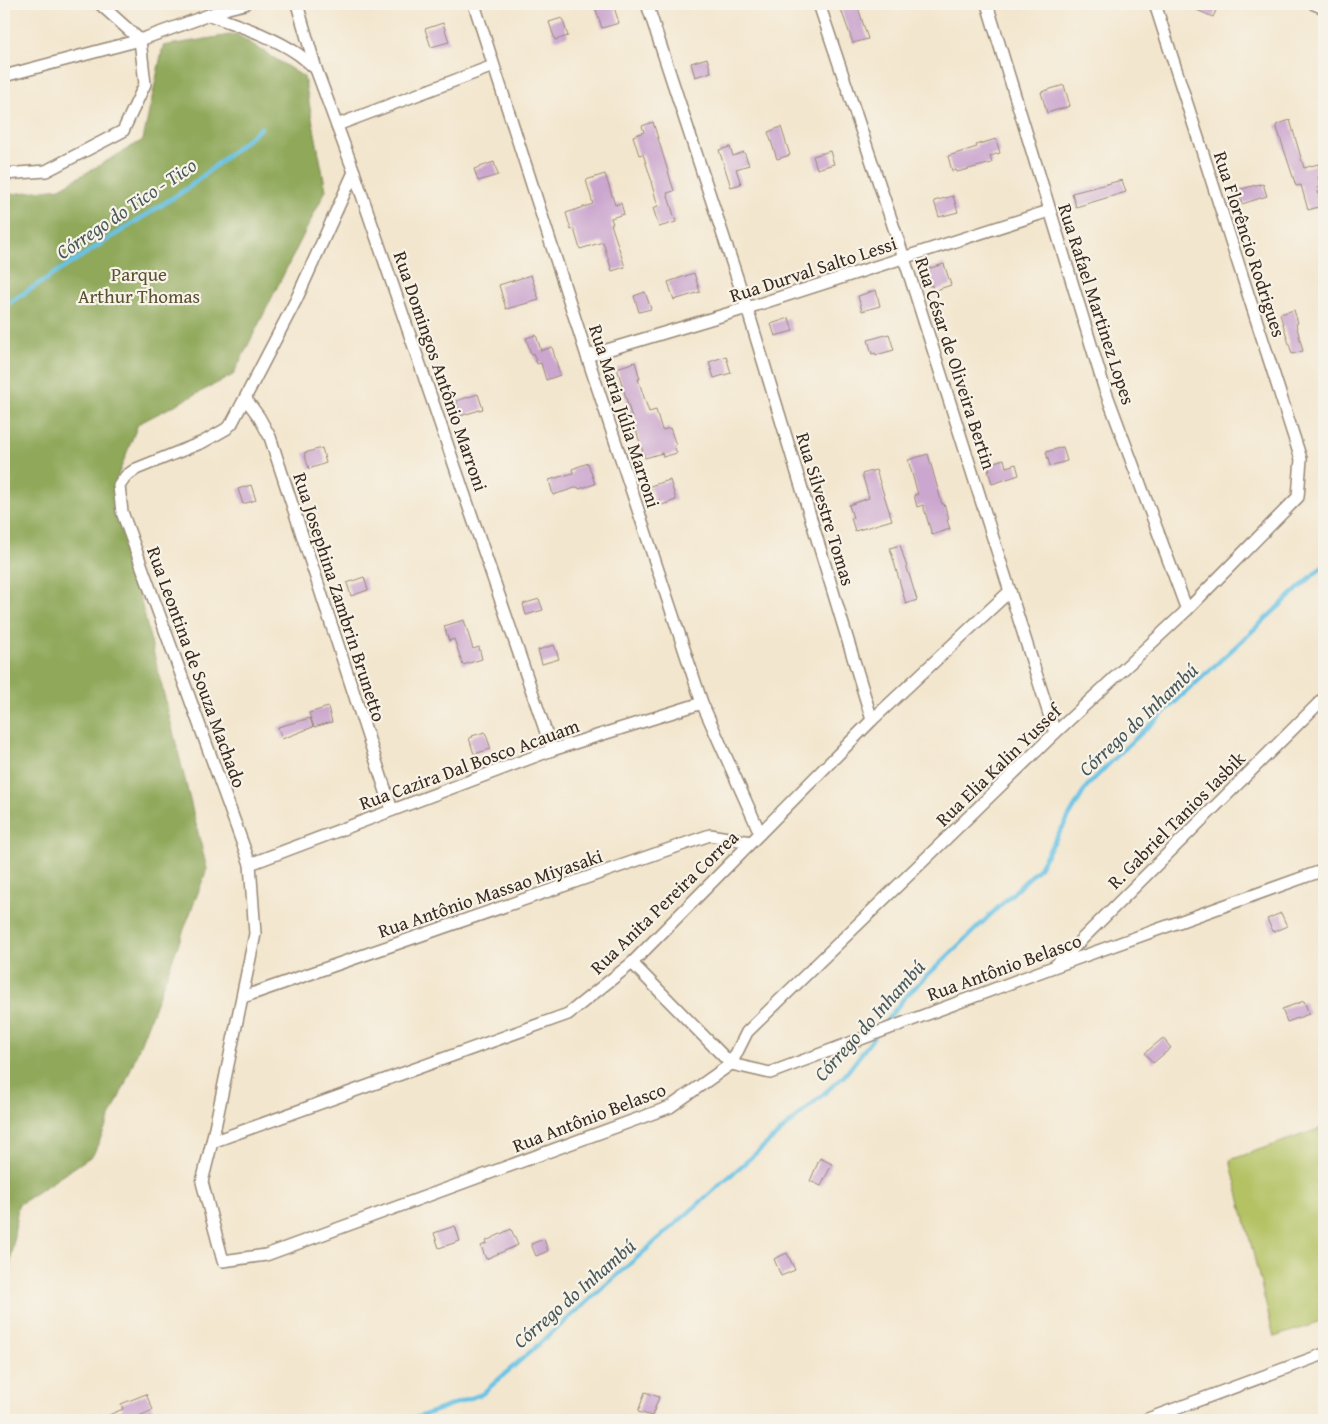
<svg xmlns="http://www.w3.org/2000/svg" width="1328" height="1424" font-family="'Gentium Book Plus',serif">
	<rect width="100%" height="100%" fill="#f7f3e8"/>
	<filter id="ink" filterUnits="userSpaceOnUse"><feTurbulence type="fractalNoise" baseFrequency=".02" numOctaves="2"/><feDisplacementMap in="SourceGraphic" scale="10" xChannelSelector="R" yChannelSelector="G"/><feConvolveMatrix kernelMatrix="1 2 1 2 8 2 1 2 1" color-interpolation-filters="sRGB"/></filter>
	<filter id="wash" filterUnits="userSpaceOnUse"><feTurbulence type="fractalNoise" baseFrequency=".0096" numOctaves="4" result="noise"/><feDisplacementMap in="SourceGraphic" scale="20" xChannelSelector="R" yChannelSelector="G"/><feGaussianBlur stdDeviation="1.12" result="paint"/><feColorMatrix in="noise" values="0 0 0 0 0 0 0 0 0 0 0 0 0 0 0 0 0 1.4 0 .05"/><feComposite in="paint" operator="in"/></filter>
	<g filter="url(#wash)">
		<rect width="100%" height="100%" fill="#f3e6ce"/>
		<path fill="#b4c264" stroke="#787641" d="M1324,1127V1321L1274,1337L1230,1160Z"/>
		<path fill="#8fa85a" stroke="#65693c" d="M236,34L304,77L326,190L233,375L138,424L113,488L207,869L125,1084L93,1155L18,1205L4,1315V195L60,188L143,140L163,46Z"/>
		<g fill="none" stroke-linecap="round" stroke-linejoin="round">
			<g stroke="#68c3e5" stroke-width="4.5">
				<path d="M4,306L188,188L261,128"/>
				<path d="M880,1029L904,998L1038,869L1087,786L1123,750L1324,565"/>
				<path d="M410,1420L482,1394L845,1075L874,1037"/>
			</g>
		</g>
		<g id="blocks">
			<g fill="#cba6cf">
				<path d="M594,4H613L619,23L602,28Z"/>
				<path d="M839,4H857L868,39L853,43Z"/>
				<path d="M1183,4H1219L1213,17Z"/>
				<path d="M562,18L568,36L555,40L549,22Z"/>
				<path d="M443,23L449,42L431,47L425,29Z"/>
				<path d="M707,58L711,72L695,77L691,63Z"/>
				<path d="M1064,85L1070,106L1047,113L1041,92Z"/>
				<path d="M1290,120L1304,168L1318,164L1322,175L1318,177L1321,187L1317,188L1322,206L1308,210L1301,185L1296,186L1276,125Z"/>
				<path d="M653,122L674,191L667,193L676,222L659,227L653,208L658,206L651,182H652L643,154L639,155L633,136L644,132L642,126Z"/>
				<path d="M781,127L790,155L777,159L768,132Z"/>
				<path d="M996,139L1000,153L990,156L992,163L957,172L956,170L952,171L948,156L977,147L976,145Z"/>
				<path d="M730,147L733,156L744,152L749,165L736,169L741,184L731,187L719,150Z"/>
				<path d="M830,151L834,164L817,169L813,156Z"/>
				<path d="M494,162L498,175L478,181L474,169Z"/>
				<path d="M605,174L615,205L621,203L624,214L611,218L613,224H611L625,267L612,271L603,242L580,249L574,229L571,230L566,213L593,204L586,180Z"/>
				<path d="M1122,180L1126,192L1076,207L1072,193Z"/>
				<path d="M1260,184V185L1263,184L1267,196L1242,204L1238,190Z"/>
				<path d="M953,196L958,212L939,217L934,201Z"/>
				<path d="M944,264L951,285L933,291L932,285L929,286L924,270Z"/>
				<path d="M694,273L700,292L674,300L668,282Z"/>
				<path d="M531,275L539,300L506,309L499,285Z"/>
				<path d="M876,290L880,306L862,311L858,296Z"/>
				<path d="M645,292L651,309L639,312L634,296Z"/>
				<path d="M1294,310L1298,323L1296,324L1303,351L1292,354L1280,314Z"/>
				<path d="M789,318L793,331L775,336L771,324Z"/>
				<path d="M889,334L894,350L876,355L875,353L872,354L868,340Z"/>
				<path d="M536,335L541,350L540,351L552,347L560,375L546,380L541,363L537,364L533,353L531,354L526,338Z"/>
				<path d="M726,356L731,373L714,378L709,362Z"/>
				<path d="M635,362L640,379H638L649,412L656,410L662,430L670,428L676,445L674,446L677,453L663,457L662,453L645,458L632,418L617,368Z"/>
				<path d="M478,394L483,409L460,416L456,401Z"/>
				<path d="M1063,447L1067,461L1050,466L1046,452Z"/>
				<path d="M322,448L326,463L309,469L304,453Z"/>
				<path d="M928,454L942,504H944L949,519L947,520L950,529L932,535L923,505L917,507L914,495L918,494L908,460Z"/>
				<path d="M1004,459L1006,467L1016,464L1019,475L992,484L988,470H990L988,464Z"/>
				<path d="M588,463L595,484L579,489L578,487L553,495L549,480L573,473L572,469Z"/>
				<path d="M876,470L892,520L855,531L851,518H853L849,505L869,498L862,474Z"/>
				<path d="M670,480L676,500L662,505L660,500L655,502L650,486Z"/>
				<path d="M251,485L256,500L243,504L238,489Z"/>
				<path d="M900,545L917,600L906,604L890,548Z"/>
				<path d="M364,577L368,590L351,596L347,583Z"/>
				<path d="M539,599L543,610L526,615L523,604Z"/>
				<path d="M464,620L473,649L479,647L482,659L463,665L454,639L449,641L444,626Z"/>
				<path d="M554,645L559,659L542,664L538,650Z"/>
				<path d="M328,707L332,722L314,727L309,713Z"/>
				<path d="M310,718L313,727L282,739L278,727Z"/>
				<path d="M485,732L491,749L474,754L469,738L473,737L472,736Z"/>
				<path d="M1281,913L1287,926L1273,932L1267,919Z"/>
				<path d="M1304,1001L1309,1014L1287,1022L1282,1009Z"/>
				<path d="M1163,1038L1171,1048L1153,1063L1145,1053Z"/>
				<path d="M820,1158L832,1164L821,1186L810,1181Z"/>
				<path d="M455,1226L460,1241L439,1248L434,1233Z"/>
				<path d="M511,1229L518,1245L486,1259L481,1246L487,1243L486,1241Z"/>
				<path d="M544,1239L548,1251L536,1256L531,1244Z"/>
				<path d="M787,1253L795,1270L781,1276L774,1259Z"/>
				<path d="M645,1392L659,1397L652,1416L638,1412Z"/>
				<path d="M146,1394L153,1410L130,1420H97L123,1409L121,1404Z"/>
			</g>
		</g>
	</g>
	<g filter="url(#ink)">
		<use href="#blocks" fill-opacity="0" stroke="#978876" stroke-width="1"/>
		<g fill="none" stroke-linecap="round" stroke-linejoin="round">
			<g stroke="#978876" stroke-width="14">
				<g id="street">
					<path d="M100,4L140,40"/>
					<path d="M297,4L316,69L354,172L552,750"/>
					<path d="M474,4L587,356L702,703L760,833"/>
					<path d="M647,4L747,308L872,720"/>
					<path d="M819,4L904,258L1055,733"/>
					<path d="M987,4L1104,387L1187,610"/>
					<path d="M1314,4L1324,8"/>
					<path d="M210,15C239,26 272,36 298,54C305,59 310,64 316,69"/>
					<path d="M4,76L140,40L228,8L245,4"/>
					<path d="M337,125L493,66"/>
					<path d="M354,172L296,300L232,423L226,429L203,442L136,469L126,476L119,486L122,512L250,864L255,934L212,1142L202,1182L223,1261L266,1255L670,1107L731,1064L770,1073L1045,970L1324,870"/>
					<path d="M4,174L46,171L123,131L145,84L140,40"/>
					<path d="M587,356L747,308L1049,211"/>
					<path d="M246,399L259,417L270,437L392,810"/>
					<path d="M250,864L552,750L702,703"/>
					<path d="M632,963L731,1064L747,1032L1055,733L1187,610L1298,497L1301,459L1155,4"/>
					<path d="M1056,965L1324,698"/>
					<path d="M243,997L710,835L751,842"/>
					<path d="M212,1142L568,1014L632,963L872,720L1010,591"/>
					<path d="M1145,1420L1324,1354"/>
				</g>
			</g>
			<use href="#street" stroke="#fff" stroke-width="11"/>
		</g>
	</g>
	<g text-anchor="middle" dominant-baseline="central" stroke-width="4.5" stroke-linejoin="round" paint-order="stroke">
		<g font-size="19" fill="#3b2a1e" stroke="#f7f3e8">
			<text transform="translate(1250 244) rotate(72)">Rua Florêncio Rodrigues</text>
			<text transform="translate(813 269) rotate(-18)">Rua Durval Salto Lessi</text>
			<text transform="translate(1097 304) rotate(72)">Rua Rafael Martinez Lopes</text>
			<text transform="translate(956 363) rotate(72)">Rua César de Oliveira Bertin</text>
			<text transform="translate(441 371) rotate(71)">Rua Domingos Antônio Marroni</text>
			<text transform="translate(625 416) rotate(72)">Rua Maria Júlia Marroni</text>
			<text transform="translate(826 509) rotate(73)">Rua Silvestre Tomas</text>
			<text transform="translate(340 597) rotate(72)">Rua Josephina Zambrin Brunetto</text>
			<text transform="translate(197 667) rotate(70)">Rua Leontina de Souza Machado</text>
			<text transform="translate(469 764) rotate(-20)">Rua Cazira Dal Bosco Acauam</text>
			<text transform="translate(998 765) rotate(-44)">Rua Elia Kalin Yussef</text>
			<text transform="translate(1176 820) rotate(-45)">R. Gabriel Tanios Iasbik</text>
			<text transform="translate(490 893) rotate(-19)">Rua Antônio Massao Miyasaki</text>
			<text transform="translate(664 902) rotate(-44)">Rua Anita Pereira Correa</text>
			<text transform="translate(1004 967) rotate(-20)">Rua Antônio Belasco</text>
			<text transform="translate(589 1117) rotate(-21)">Rua Antônio Belasco</text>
		</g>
		<g font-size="19" fill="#595030" stroke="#f7f3e8">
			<text x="139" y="274">Parque<tspan x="139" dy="22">Arthur Thomas</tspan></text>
		</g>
		<g font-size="20" font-style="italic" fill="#48585a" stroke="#f7f3e8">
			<text transform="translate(126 208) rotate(-34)">Córrego do Tico - Tico</text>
			<text transform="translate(1138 719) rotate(-43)">Córrego do Inhambú</text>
			<text transform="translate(869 1020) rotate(-48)">Córrego do Inhambú</text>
			<text transform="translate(574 1293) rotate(-41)">Córrego do Inhambú</text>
		</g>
	</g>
	<rect width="1328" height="1424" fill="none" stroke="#f7f3e8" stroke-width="20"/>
</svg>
